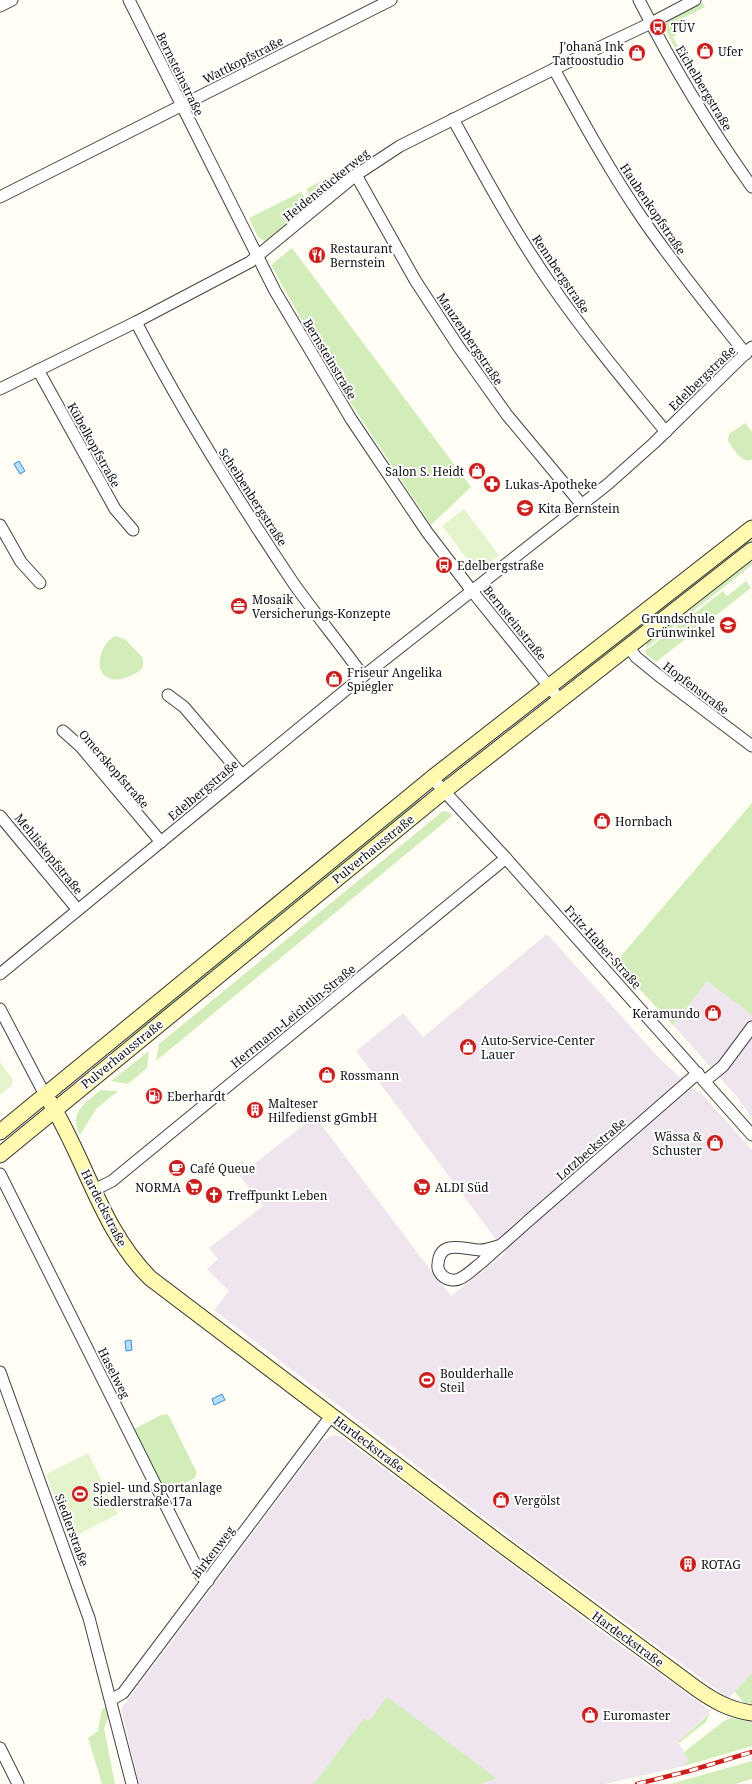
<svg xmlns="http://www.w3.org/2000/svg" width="752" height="1784" font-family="'Noto Serif',serif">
	<rect width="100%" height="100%" fill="#fffdf4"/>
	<g fill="#efe5ef">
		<path d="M547,934L659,1058L693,1089L700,1092L752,1150V1673L735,1692L728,1698L515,1541L214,1310L229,1291L207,1269L218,1259L209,1248L263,1206L233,1167L242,1160L249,1168L315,1116L419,1255L451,1296L506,1253L356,1051L403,1013L423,1037Z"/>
		<path d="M707,981L752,1015V1118L737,1097L673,1025Z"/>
		<path d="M333,1435L342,1437L596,1628L711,1711L678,1742L689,1760L684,1766L605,1784H139L121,1709L322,1441Z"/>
	</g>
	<g fill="#d2edba">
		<path d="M701,2L705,7L681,19L685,26V29L673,37L684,58L690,55L691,56L690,60L683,64L665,29C664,17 691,7 701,2Z"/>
		<path d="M359,162L361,166L337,185L332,175Z"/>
		<path d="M329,177L335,187L315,203L306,189Z"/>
		<path d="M301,192L310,205L269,239L264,241L258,237L249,218Z"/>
		<path d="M292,248L471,487L431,525L331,373L271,265Z"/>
		<path d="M745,423L752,432V459C743,466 733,448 728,441L729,434Z"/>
		<path d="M752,534V542L576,681L572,675Z"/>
		<path d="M752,561V565L646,648V644Z"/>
		<path d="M746,581L751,588L656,662L646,654L645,651L723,591L727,596Z"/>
		<path d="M115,636L125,639L143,658V668C134,676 113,686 103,674C94,663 104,641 115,636Z"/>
		<path d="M417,796L421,802L75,1086L74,1085L137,1031L146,1019Z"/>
		<path d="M752,803V1015L707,981L673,1025L615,963Z"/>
		<path d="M443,811L448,812L452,816L156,1061L159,1044Z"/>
		<path d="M149,1051L147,1068L128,1084L111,1081Z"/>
		<path d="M101,1090L118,1091L96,1109L80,1135C69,1112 84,1104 101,1090Z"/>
		<path d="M167,1414L170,1418L197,1473L195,1478L165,1493L134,1429L161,1415Z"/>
		<path d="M752,1673V1704L744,1703L735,1692Z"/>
		<path d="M387,1697L496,1778L481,1784H314L364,1718L369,1721Z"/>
		<path d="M106,1707L109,1716L104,1728L115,1784H102L88,1738L98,1731L102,1709Z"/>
		<path d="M710,1713L706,1722L679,1743L678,1742Z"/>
		<path d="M731,1718L752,1722V1746L684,1766L689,1760L684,1752L724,1721Z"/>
		<path d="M752,1761V1779L735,1784H670Z"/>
	</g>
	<g fill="#e4f4cc">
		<path d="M464,509L499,555L477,572L442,526Z"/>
		<path d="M0,1062L13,1080L12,1085L0,1095Z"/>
		<path d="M88,1453L118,1514L69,1539L46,1474Z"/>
	</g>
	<g fill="#b5ddfa" stroke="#378ed6">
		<path d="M19,461L25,471L20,474L14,464Z"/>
		<path d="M131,1340L132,1350L126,1351L125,1341Z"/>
		<path d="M222,1394L225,1400L214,1405L212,1399Z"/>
	</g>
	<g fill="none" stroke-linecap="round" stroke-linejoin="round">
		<g stroke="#434343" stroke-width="13">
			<g id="street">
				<path d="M129,0L275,291L351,419L427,532L472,591L560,700"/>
				<path d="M639,0C672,65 710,128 752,187"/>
				<path d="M0,6L12,0"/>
				<path d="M554,69C582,120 609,170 642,218C674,265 710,309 746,354"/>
				<path d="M453,119C484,175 514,231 550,283C586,335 626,383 666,432"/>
				<path d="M356,175L415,280L458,346L507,415L582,505"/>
				<path d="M0,197L391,0"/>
				<path d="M136,322C183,413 237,499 294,584C316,615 341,645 363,676"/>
				<path d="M38,370L115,509L133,530"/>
				<path d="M0,389L136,322L250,262L356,175L400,146L554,69L651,23L695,0"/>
				<path d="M0,525L21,562L40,583"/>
				<path d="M628,646L636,657L658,675L752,746"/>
				<path d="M168,695L184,707L242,775"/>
				<path d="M63,731L81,747L161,842"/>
				<path d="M432,778L503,855L752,1135"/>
				<path d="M0,816L78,910"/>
				<path d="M0,974L347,689L608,484L654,443L752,347"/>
				<path d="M0,1009L45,1095"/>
				<path d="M705,1081L723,1066L752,1027"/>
				<path d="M0,1174L201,1576L208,1581"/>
				<path d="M94,1190L112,1181L506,858"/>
				<path d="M501,1245C494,1247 487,1250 480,1250C465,1250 440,1238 438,1264C437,1269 440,1274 444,1277C448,1280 454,1281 459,1279C467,1276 474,1268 481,1263C496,1249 512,1236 527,1222L698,1073"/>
				<path d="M0,1372L89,1618L132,1784"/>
				<path d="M111,1700L123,1693L331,1416"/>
				<path d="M0,1748L18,1784"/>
			</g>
		</g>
		<g stroke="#323232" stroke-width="17">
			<g id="secondary">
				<path d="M50,1102C86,1160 101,1229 150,1278L498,1542L697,1689C714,1701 730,1710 752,1713"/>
				<path d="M0,1132L432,778L752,528"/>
				<path d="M0,1155L444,791L752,550"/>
			</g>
		</g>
		<use href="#street" stroke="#fff" stroke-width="11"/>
		<use href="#secondary" stroke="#fffaaf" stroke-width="15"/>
		<g stroke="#cb1f1e" stroke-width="4.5">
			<path id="rail" d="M637,1784L689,1771L752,1752"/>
		</g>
		<use href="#rail" stroke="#fff" stroke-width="3" stroke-dasharray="9" stroke-linecap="butt"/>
	</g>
	<defs>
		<g id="bus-disc" transform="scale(0.9)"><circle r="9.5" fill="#cb1f1e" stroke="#fff"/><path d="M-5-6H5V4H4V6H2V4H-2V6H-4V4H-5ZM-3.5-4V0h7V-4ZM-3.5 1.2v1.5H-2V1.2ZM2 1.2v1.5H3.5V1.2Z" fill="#fff"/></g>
		<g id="shop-disc" transform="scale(0.9)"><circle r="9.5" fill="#cb1f1e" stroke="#fff"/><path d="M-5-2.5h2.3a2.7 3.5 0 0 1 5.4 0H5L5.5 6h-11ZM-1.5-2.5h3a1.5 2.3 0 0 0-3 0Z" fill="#fff"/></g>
		<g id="restaurant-disc" transform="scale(0.9)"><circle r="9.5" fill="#cb1f1e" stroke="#fff"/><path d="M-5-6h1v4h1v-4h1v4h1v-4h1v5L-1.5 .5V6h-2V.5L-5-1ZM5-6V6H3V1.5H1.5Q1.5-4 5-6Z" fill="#fff"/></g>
		<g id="pharmacy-disc" transform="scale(0.9)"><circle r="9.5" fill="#cb1f1e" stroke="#fff"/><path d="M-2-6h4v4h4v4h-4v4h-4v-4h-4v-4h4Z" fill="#fff"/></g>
		<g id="school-disc" transform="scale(0.9)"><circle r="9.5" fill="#cb1f1e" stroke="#fff"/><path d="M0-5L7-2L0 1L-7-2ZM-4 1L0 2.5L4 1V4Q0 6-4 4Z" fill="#fff"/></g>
		<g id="office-disc" transform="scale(0.9)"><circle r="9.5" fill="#cb1f1e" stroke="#fff"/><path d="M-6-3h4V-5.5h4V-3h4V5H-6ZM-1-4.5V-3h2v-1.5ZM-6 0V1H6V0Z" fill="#fff"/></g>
		<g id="fuel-disc" transform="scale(0.9)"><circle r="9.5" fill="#cb1f1e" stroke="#fff"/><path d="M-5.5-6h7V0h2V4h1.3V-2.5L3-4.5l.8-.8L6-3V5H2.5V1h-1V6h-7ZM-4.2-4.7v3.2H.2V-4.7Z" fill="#fff"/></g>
		<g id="building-disc" transform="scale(0.9)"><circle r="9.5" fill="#cb1f1e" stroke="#fff"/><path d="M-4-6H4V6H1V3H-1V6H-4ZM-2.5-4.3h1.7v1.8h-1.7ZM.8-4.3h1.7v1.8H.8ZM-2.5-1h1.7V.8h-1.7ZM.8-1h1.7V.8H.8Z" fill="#fff"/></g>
		<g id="cafe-disc" transform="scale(0.9)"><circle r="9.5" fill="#cb1f1e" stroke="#fff"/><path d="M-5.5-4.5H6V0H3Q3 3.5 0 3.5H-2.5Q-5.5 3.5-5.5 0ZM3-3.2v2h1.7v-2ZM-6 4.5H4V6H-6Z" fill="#fff"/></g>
		<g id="supermarket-disc" transform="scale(0.9)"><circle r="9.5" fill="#cb1f1e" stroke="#fff"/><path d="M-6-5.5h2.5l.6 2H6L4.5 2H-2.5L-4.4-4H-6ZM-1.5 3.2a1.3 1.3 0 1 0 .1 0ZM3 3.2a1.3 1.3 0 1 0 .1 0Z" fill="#fff"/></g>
		<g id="church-disc" transform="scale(0.9)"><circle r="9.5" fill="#cb1f1e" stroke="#fff"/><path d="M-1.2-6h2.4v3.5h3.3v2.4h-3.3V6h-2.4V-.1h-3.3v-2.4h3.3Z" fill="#fff"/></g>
		<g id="stadium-disc" transform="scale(0.9)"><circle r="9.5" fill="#cb1f1e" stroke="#fff"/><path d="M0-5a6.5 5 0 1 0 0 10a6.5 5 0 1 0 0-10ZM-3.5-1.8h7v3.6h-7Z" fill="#fff"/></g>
	</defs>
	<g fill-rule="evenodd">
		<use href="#bus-disc" x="658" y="27"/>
		<use href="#shop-disc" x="705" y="51"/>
		<use href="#shop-disc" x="637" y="53"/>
		<use href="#restaurant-disc" x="317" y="255"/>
		<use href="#shop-disc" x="477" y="471"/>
		<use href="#pharmacy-disc" x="492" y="484"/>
		<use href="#school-disc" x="525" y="508"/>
		<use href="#bus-disc" x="444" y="565"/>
		<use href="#office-disc" x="239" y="606"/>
		<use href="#school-disc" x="728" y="625"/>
		<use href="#shop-disc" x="334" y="679"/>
		<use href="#shop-disc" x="602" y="821"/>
		<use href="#shop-disc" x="713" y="1013"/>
		<use href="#shop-disc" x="468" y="1047"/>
		<use href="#shop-disc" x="327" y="1075"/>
		<use href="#fuel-disc" x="154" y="1096"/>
		<use href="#building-disc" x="255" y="1110"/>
		<use href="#shop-disc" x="715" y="1143"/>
		<use href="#cafe-disc" x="177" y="1168"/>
		<use href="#supermarket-disc" x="194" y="1187"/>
		<use href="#supermarket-disc" x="422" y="1187"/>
		<use href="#church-disc" x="214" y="1195"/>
		<use href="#stadium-disc" x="427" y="1380"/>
		<use href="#stadium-disc" x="80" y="1494"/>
		<use href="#shop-disc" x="501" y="1500"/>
		<use href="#building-disc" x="688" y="1564"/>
		<use href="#shop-disc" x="590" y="1715"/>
	</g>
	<g text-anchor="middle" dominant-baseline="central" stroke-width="4" stroke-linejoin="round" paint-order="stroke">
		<g font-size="12" fill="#101010" stroke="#fff" text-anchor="start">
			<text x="671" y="27">TÜV</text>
			<text x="624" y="46" text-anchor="end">J'ohana Ink<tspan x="624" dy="14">Tattoostudio</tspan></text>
			<text x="718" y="51">Ufer</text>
			<text x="330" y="248">Restaurant<tspan x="330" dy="14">Bernstein</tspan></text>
			<text x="464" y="471" text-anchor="end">Salon S. Heidt</text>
			<text x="505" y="484">Lukas-Apotheke</text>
			<text x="538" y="508">Kita Bernstein</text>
			<text x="457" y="565">Edelbergstraße</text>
			<text x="252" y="599">Mosaik<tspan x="252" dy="14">Versicherungs-Konzepte</tspan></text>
			<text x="715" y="618" text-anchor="end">Grundschule<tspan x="715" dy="14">Grünwinkel</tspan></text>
			<text x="347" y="672">Friseur Angelika<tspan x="347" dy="14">Spiegler</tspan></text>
			<text x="615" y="821">Hornbach</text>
			<text x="700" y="1013" text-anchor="end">Keramundo</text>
			<text x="481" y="1040">Auto-Service-Center<tspan x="481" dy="14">Lauer</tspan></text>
			<text x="340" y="1075">Rossmann</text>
			<text x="167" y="1096">Eberhardt</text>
			<text x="268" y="1103">Malteser<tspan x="268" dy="14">Hilfedienst gGmbH</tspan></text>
			<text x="702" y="1136" text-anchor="end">Wässa &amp;<tspan x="702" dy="14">Schuster</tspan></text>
			<text x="190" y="1168">Café Queue</text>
			<text x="181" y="1187" text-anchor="end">NORMA</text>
			<text x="435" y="1187">ALDI Süd</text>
			<text x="227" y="1195">Treffpunkt Leben</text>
			<text x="440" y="1373">Boulderhalle<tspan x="440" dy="14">Steil</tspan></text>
			<text x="93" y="1487">Spiel- und Sportanlage<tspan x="93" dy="14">Siedlerstraße 17a</tspan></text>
			<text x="514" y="1500">Vergölst</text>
			<text x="701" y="1564">ROTAG</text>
			<text x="603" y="1715">Euromaster</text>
		</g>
		<g font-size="12" fill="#101010" stroke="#fff">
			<text transform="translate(243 60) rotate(-27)">Wattkopfstraße</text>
			<text transform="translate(180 74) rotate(64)">Bernsteinstraße</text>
			<text transform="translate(704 88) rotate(59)">Eichelbergstraße</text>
			<text transform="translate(326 185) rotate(-39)">Heidenstückerweg</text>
			<text transform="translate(653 209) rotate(56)">Haubenkopfstraße</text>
			<text transform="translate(561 274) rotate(56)">Rennbergstraße</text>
			<text transform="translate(470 339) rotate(56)">Mauzenbergstraße</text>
			<text transform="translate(330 359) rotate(59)">Bernsteinstraße</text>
			<text transform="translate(702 378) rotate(-44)">Edelbergstraße</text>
			<text transform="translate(94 445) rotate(61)">Kübelkopfstraße</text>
			<text transform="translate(253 497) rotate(57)">Scheibenbergstraße</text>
			<text transform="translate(515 623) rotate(51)">Bernsteinstraße</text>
			<text transform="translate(696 688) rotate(37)">Hopfenstraße</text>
			<text transform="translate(114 769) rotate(49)">Omerskopfstraße</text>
			<text transform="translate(203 790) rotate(-40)">Edelbergstraße</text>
			<text transform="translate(373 849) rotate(-39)">Pulverhausstraße</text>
			<text transform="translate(49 854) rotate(51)">Mehliskopfstraße</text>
			<text transform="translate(603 947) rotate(48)">Fritz-Haber-Straße</text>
			<text transform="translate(293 1016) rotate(-39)">Herrmann-Leichtlin-Straße</text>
			<text transform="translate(122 1054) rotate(-39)">Pulverhausstraße</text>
			<text transform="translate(591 1149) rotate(-41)">Lotzbeckstraße</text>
			<text transform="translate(104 1208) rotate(63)">Hardeckstraße</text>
			<text transform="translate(114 1373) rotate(63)">Haselweg</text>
			<text transform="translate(369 1444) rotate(37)">Hardeckstraße</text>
			<text transform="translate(72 1530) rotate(70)">Siedlerstraße</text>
			<text transform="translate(213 1552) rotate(-53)">Birkenweg</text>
			<text transform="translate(628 1639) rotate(36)">Hardeckstraße</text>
		</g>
	</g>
</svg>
